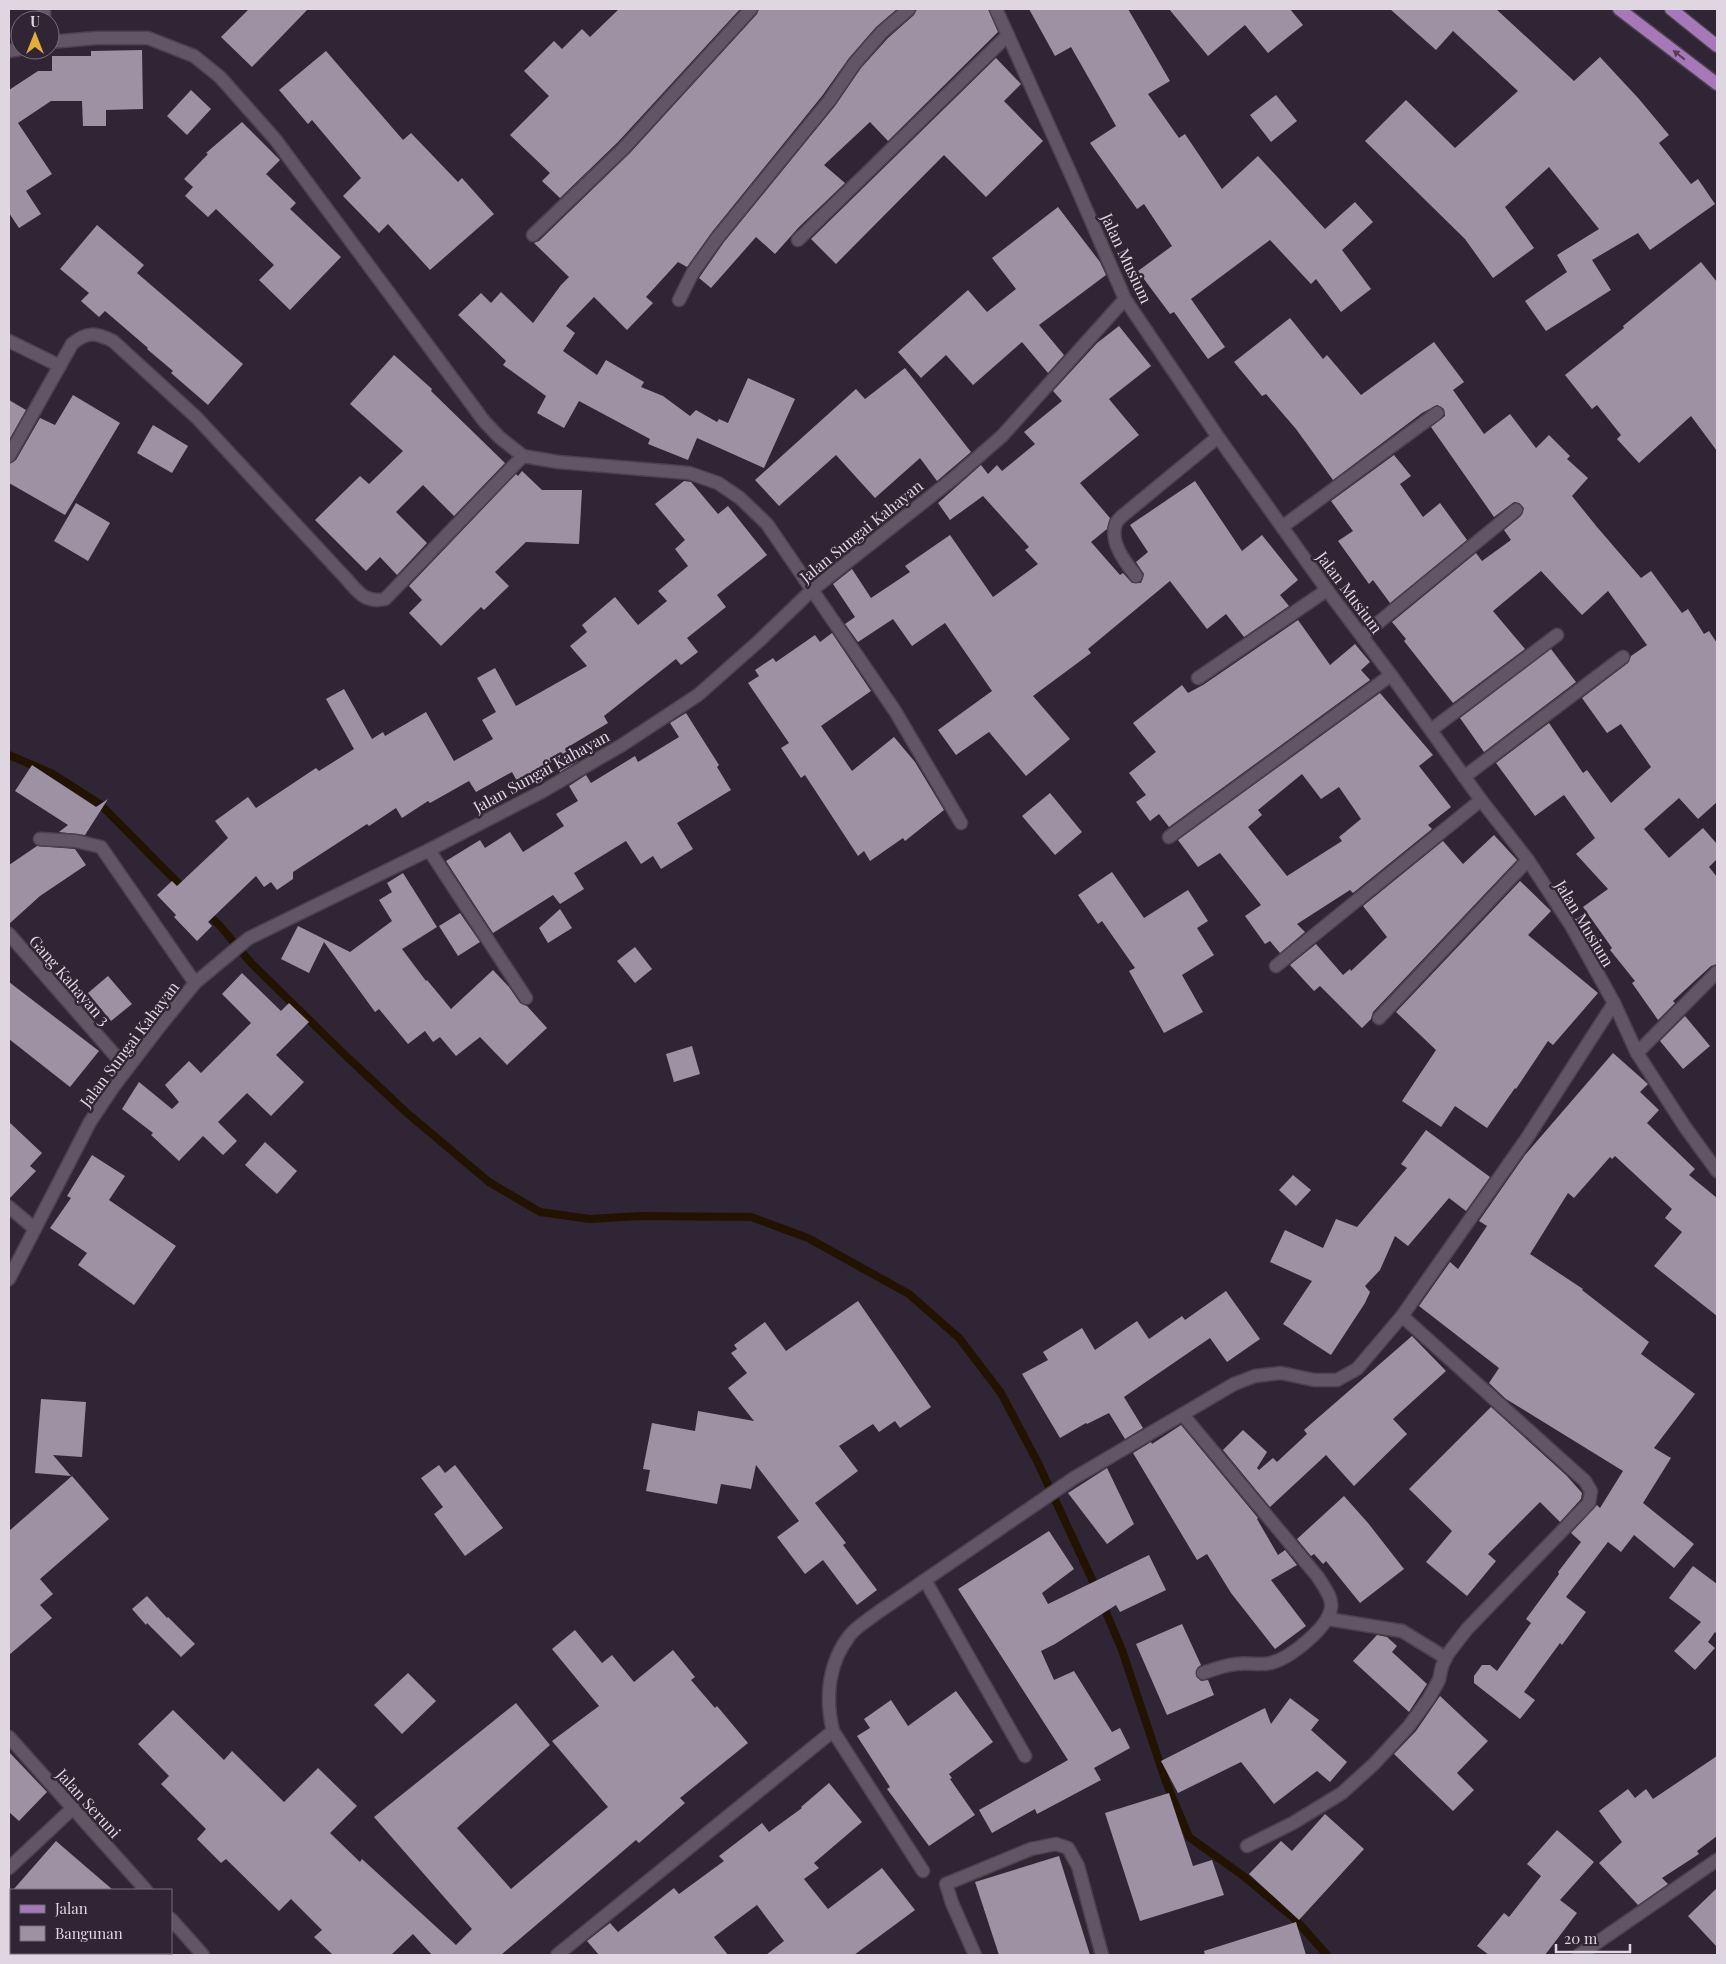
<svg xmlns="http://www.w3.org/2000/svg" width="1726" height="1964" font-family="'Playfair Display',serif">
	<rect width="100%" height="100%" fill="#302534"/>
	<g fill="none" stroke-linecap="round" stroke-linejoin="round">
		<g stroke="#221300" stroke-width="8">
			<path d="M9,755L53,774L100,804L186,891"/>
			<path d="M206,912L221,927L251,963L345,1055L407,1113L489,1182L540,1212L590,1219L640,1216L751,1217L808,1238L909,1294L959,1338L1001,1393L1037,1461L1097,1590"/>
			<path d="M1102,1603L1122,1650L1166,1782L1189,1837L1242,1875L1295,1919L1327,1955"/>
		</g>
	</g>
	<g fill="#9e91a4" fill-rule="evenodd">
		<path d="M249,9H308L252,67L221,37Z"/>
		<path d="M619,9H740L618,142L560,198L542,181L550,173L510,135L549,96L524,71L554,41L562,49L582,29L590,37Z"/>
		<path d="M759,9H897L876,27L849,58L822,96L712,232L687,267L678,262L646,297L653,303L627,330L594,297L566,326L575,333L563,351L597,375L606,360L644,382L641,387L663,396L690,416L696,410L717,422L719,419L728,423L748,378L795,399L764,468L697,438L688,460L648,444L650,439L579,401L564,428L537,413L546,396L503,365L506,361L458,315L481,293L491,303L501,292L533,323L561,285L569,277L534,243L539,241L630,153L757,14Z"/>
		<path d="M917,9H988L998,32L888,141L870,122L824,165L845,183L799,227L775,254L756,237L711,288L699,278L724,242L835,106L861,68L888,38L914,15Z"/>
		<path d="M1029,9H1128L1170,81L1148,94L1179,138L1185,134L1222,189L1258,156L1325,229L1355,202L1373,222L1342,250L1371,289L1341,312L1316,279L1311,284L1270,240L1191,299L1225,347L1208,359L1174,312L1170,314L1138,271L1172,246L1144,204L1137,209L1090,143L1116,126L1071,47L1055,56Z"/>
		<path d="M1169,9H1290L1303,25L1268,53L1245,25L1208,56Z"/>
		<path d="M1390,9H1496L1574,81L1600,57L1639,99L1669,135L1659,143L1691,184L1698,179L1715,204L1650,250L1638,233L1592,260L1611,290L1546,331L1525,301L1567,272L1557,255L1599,229L1549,167L1505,207L1534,248L1493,278L1465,239L1365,141L1406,100L1455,148L1518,91L1453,31L1436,50Z"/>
		<path d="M142,50L143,109L106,110V126H83L82,101H51L18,123L52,174L26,191L41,214L19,228L9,213V90L38,71H52V56H91V51Z"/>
		<path d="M326,51L403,140L411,133L458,182L462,178L494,214L430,270L388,224L379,233L343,196L361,178L312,120L308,124L279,90Z"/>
		<path d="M996,58L1021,84L1004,101L1043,141L986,197L944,155L836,264L811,239Z"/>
		<path d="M191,90L211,109L187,135L167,116Z"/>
		<path d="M1276,95L1297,121L1271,142L1250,115Z"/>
		<path d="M242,122L280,160L266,174L296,203L290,209L341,257L290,310L259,280L274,265L216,209L208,217L185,196L193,187L184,179L208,154L206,153Z"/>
		<path d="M1058,207L1100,262L1106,275L1039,325L1064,355L1048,373L1022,342L973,385L946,355L921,378L898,352L968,290L987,312L1016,289L992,258Z"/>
		<path d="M97,225L144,265L137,273L243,364L208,405L171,373L173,371L147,349L148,348L105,311L99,317L81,301L89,293L60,269Z"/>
		<path d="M1701,262L1717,282V451L1691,416L1639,463L1617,439L1621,435L1597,405L1592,409L1565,375L1624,328L1623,326Z"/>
		<path d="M1290,318L1323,359L1327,355L1361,395L1434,342L1464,382L1453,390L1484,434L1510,414L1536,448L1549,435L1570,456L1567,459L1588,478L1572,496L1597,527L1641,578L1651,571L1682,613L1688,609L1704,634L1709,631L1717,643V802L1698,819L1679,798L1644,829L1669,858L1703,828L1717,844V859L1709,867L1717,877V964L1711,966L1673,1001L1675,1003L1658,1020L1632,983L1635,981L1610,950L1612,948L1583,907L1608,889L1576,854L1595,838L1564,795L1535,816L1496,763L1549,723L1583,773L1587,770L1611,803L1651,767L1621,724L1607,733L1582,698L1628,663L1631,656L1647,645L1608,591L1582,615L1541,571L1493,611L1525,649L1453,703L1404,641L1406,639L1392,622L1476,553L1482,561L1511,540L1504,530L1521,516L1524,508L1519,503L1514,502L1494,517L1431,427L1445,416L1444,409L1437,405L1422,413L1333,480L1296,429L1266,394L1262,396L1234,362Z"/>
		<path d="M1119,326L1151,366L1109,399L1139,435L1080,483L1110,518L1107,529L1091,542L1120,575L1123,573L1132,583H1141L1144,574L1136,562L1148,552L1130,525L1195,481L1242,551L1262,535L1298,580L1280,595L1289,606L1244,637L1226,614L1207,629L1170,581L1088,649L1091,653L1033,696L1070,739L1026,776L989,732L956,755L938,730L992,691L945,623L912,646L893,619L858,642L845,624L855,617L833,584L852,569L871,598L910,572L905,566L950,535L993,597L1038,564L1025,550L1029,547L983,496L950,520L938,503L981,465L988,474L997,465L1002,471L1035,444L1024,432L1062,401L1053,391L1097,343Z"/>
		<path d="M394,355L432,389L431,391L505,463L454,516L423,485L396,512L427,543L397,575L380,557L366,571L315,520L360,476L369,484L403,451L350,404Z"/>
		<path d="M905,368L971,452L937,481L920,458L875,498L836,455L779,506L755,480L856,389L865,399Z"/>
		<path d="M73,395L120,423L65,515L9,483V464L16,460L40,418L55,425Z"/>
		<path d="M9,400L26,410L9,440Z"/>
		<path d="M153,425L188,446L172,473L137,453Z"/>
		<path d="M1394,455L1411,476L1400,484L1423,517L1440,503L1467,540L1390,603L1373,580L1369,584L1338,541L1353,531L1331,501Z"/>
		<path d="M522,471L542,490H582L579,544L526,542L495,572L509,586L484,610L481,607L441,646L409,613L422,600L409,586L516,474L518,476Z"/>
		<path d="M684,481L691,482L718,514L728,506L767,555L717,595L726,607L687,638L698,652L681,665L676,659L604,716L608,723L568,747L578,761L560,772L553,761L517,781L512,772L476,792L469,781L430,803L428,801L402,818L396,808L369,826L367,824L293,872V879L277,890L271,882L264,887L256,876L208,922L212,926L197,941L174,917L176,915L157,895L172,881L177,886L228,838L215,821L248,797L256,808L316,768L319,771L354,749L326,699L344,689L372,739L383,732L385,736L426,712L454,761L493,739L482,720L496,712L477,678L495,668L516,706L587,666L570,646L587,632L582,625L615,597L638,625L667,601L658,591L688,566L675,549L685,540L655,504Z"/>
		<path d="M76,503L110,523L88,561L54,541Z"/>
		<path d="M1298,620L1330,665L1355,644L1370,662L1361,670L1370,680L1169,827L1159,814L1150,821L1136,802L1146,795L1129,773L1156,752L1133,723L1182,685L1188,693L1203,685Z"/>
		<path d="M832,633L871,691L821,726L852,771L894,737L915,762L944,810L905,841L903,838L870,861L864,851L858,856L805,775L801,778L781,748L789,743L748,683L759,676L755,670L773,658L776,662L815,635L820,642Z"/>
		<path d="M1551,649L1576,682L1484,752L1460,718Z"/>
		<path d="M1380,693L1433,755L1419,766L1451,807L1428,825L1432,829L1353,893L1350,890L1297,924L1305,932L1280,953L1270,941L1265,944L1245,916L1261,905L1220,853L1198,867L1178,840ZM1302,774L1321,799L1339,787L1361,819L1339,837L1342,841L1287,876L1248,827L1262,815L1258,810Z"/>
		<path d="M686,713L719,765L717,767L731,790L677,823L693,849L661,869L653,856L641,864L626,841L574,873L584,889L560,904L553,895L493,933L446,861L480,840L485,848L510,832L523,852L564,826L556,814L578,801L569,786L586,775L591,783L635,756L638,762L679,737L670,723Z"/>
		<path d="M32,765L96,807L108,799L85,835L59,832L68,825L15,791Z"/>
		<path d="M1050,793L1082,832L1055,855L1022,816Z"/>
		<path d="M1494,835L1517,860L1373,1012L1371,1019L1362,1028L1320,986L1314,991L1290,965L1316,944L1343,975L1350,969L1351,971L1387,937L1363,906L1443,841L1463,864Z"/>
		<path d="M37,846L75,849L86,865L40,896L9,924V865Z"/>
		<path d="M1112,872L1144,918L1188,890L1208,921L1197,928L1214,955L1182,975L1203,1012L1164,1033L1129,971L1135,968L1102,921L1098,924L1078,895Z"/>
		<path d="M403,873L437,927L402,949L426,981L427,980L451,1009L493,970L509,987L520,1003L527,1006L547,1028L507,1065L480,1037L456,1056L440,1037L433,1042L425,1031L408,1044L379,1009L375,1012L324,942L309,973L281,959L298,926L350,952L392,921L379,900L392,892L387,883Z"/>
		<path d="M1520,881L1551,911L1528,935L1598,993L1553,1045L1548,1041L1516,1089L1515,1088L1487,1128L1455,1106L1441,1127L1402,1101L1436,1050L1396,1012Z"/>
		<path d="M560,909L572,928L548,943L539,928Z"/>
		<path d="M460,913L480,942L458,956L439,926Z"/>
		<path d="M635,947L652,969L635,983L617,961Z"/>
		<path d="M242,973L281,1011L289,1003L309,1022L276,1055L304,1082L271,1116L247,1093L218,1122L237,1141L223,1155L203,1136L179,1161L151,1135L153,1133L122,1109L139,1082L172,1109L179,1102L165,1085L189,1061L201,1073L251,1023L222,994Z"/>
		<path d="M108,976L132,1004L111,1021L88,993Z"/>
		<path d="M9,982L99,1051L70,1087L9,1039Z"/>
		<path d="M1685,1016L1710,1046L1683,1069L1660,1041Z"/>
		<path d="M692,1046L700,1074L674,1082L666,1054Z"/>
		<path d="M1613,1053L1648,1084L1640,1092L1659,1110L1647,1123L1695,1169L1689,1175L1717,1198V1316L1654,1266L1682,1232L1665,1218L1672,1209L1615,1156L1612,1159L1610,1157L1574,1198L1568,1193L1530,1254L1583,1289L1582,1290L1649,1342L1641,1354L1695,1394L1654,1448L1671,1458L1643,1503L1694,1544L1674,1568L1634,1535L1621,1552L1608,1542L1566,1597L1586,1612L1562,1645L1560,1643L1524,1692L1535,1700L1520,1719L1474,1683V1676L1482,1665H1490L1497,1671L1531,1623L1526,1619L1559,1574L1558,1572L1581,1542L1571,1533L1597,1505L1600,1508L1623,1471L1506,1399L1489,1383L1499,1368L1419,1306L1450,1262L1458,1269L1487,1226L1479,1221L1525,1155Z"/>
		<path d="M9,1122L42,1153L30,1166L36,1171L9,1199Z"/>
		<path d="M1426,1130L1490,1177L1466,1211L1449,1198L1408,1246L1395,1236L1380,1270L1365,1286L1370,1292L1365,1303L1331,1355L1283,1324L1312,1281L1270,1262L1285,1230L1323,1248L1336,1219L1357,1227L1407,1168L1401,1164Z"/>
		<path d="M265,1142L297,1171L277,1194L245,1165Z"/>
		<path d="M92,1155L125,1176L109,1200L176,1246L134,1305L78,1265L87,1253L50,1228L71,1198L67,1196Z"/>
		<path d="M1293,1175L1311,1190L1296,1206L1279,1190Z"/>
		<path d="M1226,1291L1260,1339L1227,1362L1210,1338L1124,1397L1143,1428L1125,1439L1109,1413L1087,1424L1086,1423L1060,1438L1022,1374L1048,1360L1043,1352L1082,1328L1095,1350L1137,1321L1149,1339L1182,1316L1185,1320Z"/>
		<path d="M858,1301L931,1407L900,1428L895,1421L879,1432L873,1424L839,1446L858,1471L815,1503L846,1543L843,1545L877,1590L857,1605L823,1560L805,1574L777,1537L799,1521L756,1465L751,1489L721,1484L717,1504L646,1491L650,1470L643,1469L652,1423L695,1431L698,1411L754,1421L728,1388L747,1373L731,1353L737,1349L734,1345L765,1322L786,1351Z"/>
		<path d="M1412,1336L1446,1371L1393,1419L1407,1434L1354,1486L1326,1455L1270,1507L1223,1450L1243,1430L1267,1452L1257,1468L1259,1470L1273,1458L1277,1462L1307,1434L1304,1430Z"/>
		<path d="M41,1399L86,1402L82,1457L53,1455L71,1476L35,1473Z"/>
		<path d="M1491,1407L1567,1476L1582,1493L1581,1499L1560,1522L1540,1502L1488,1554L1496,1561L1467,1596L1426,1562L1452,1531L1409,1489Z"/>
		<path d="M1181,1425L1258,1518L1257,1519L1278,1555L1285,1550L1297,1565L1271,1580L1306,1626L1275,1649L1231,1593L1207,1554L1197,1560L1133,1453L1151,1442L1152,1444Z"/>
		<path d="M439,1465L445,1473L455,1465L503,1528L465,1556L434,1514L443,1507L421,1478Z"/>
		<path d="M1107,1468L1134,1524L1107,1544L1068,1493Z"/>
		<path d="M72,1476L109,1519L40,1579L53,1594L40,1605L52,1618L9,1655V1531Z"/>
		<path d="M1344,1496L1368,1523L1404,1569L1360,1603L1326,1561L1323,1564L1314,1554L1311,1556L1297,1539Z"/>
		<path d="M1049,1531L1074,1569L1042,1593L1048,1604L1149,1555L1166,1590L1120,1612L1116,1605L1055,1644L1041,1651L1054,1680L1074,1671L1112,1732L1120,1728L1130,1748L1094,1768L1101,1780L1037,1814L1035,1809L992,1833L979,1810L1068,1760L958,1589Z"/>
		<path d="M1693,1566L1717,1584V1634L1715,1632L1708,1642L1715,1648L1695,1670L1674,1651L1701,1622L1669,1598Z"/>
		<path d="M147,1596L167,1618L168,1617L195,1644L181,1657L147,1623L146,1625L132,1609Z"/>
		<path d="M1182,1624L1201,1665L1197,1668L1196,1676L1201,1681L1208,1680L1214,1695L1167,1715L1136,1644Z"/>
		<path d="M575,1630L602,1663L612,1655L634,1682L673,1650L695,1677L691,1680L715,1708L717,1706L748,1743L680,1798L685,1803L639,1843L636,1840L501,1955H432L413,1934L391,1955H333L314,1937L322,1930L291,1899L279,1911L226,1859L221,1863L197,1839L206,1829L161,1784L169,1776L138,1744L173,1710L224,1760L232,1751L284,1802L318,1768L357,1806L330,1833L360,1862L362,1859L456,1945L472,1929L374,1817L516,1703L550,1745L457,1828L511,1889L608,1807L552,1741L599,1706L552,1649Z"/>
		<path d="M1377,1635L1387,1637L1397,1646L1392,1652L1427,1684L1409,1712L1353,1661Z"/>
		<path d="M408,1673L436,1701L402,1734L374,1705Z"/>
		<path d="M956,1691L993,1742L949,1774L952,1778L950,1779L975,1815L929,1846L887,1789L890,1787L857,1736L870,1728L864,1719L891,1700L908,1726Z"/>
		<path d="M1440,1696L1488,1741L1457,1773L1474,1790L1453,1811L1394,1754L1416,1731Z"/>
		<path d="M1290,1698L1319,1720L1311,1730L1347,1762L1330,1782L1317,1771L1274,1804L1241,1762L1178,1793L1161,1761L1265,1708L1271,1724Z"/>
		<path d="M9,1752L47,1792L19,1821L9,1812Z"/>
		<path d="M1717,1756V1836L1697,1851L1699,1854L1662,1878L1668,1884L1638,1905L1599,1863L1622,1842L1599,1811L1628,1789L1635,1798L1646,1789L1653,1799Z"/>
		<path d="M829,1783L862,1822L814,1863L819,1868L804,1879L828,1909L882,1868L915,1910L854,1955H766L784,1941L757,1905L714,1937L728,1955H599L587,1941L610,1923L618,1932L674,1888L679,1894L724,1861L719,1856L762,1823L769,1832L802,1808L801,1807Z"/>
		<path d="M1169,1793L1193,1866L1212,1860L1224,1895L1140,1921L1105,1813Z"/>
		<path d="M1325,1814L1364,1849L1299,1920L1249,1874L1281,1841L1292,1851Z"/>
		<path d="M1557,1830L1594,1862L1560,1900L1577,1913L1545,1955H1489L1477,1946L1504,1913L1509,1917L1541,1876L1527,1864Z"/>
		<path d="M56,1841L85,1866L113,1890H13Z"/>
		<path d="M1059,1856L1090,1955H999L975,1882Z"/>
		<path d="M1717,1888V1947L1688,1916Z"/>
		<path d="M1296,1922L1306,1955H1205L1204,1951Z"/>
	</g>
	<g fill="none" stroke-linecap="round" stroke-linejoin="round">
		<g stroke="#4b424e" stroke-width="15">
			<g id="minor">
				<path d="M996,9L1073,179L1125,299L1218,437L1327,590L1391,675L1481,800L1528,860L1572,927L1614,1003L1637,1053L1685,1127L1717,1171"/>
				<path d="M44,20V9"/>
				<path d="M50,42L96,38H148L194,56L220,77L275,139L484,421L499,437L523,456L558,462L689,473L718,483L740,498L767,524L895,711L961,823"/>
				<path d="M9,51L20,49"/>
				<path d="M533,235L624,148L751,9"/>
				<path d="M798,240L1008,35"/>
				<path d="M679,300L693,272L718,237L829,101L855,63L882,32L909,9"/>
				<path d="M9,341L60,366"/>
				<path d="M9,456L72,344C87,331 96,333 113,341L197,418L341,573C356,588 362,604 385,599L523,456"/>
				<path d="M1282,527L1437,413"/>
				<path d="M1136,576C1126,563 1111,545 1115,527C1115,524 1119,519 1121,517L1218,437"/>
				<path d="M1362,636L1516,510"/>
				<path d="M1198,678L1327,590"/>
				<path d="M1431,730L1557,635"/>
				<path d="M1464,777L1623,657"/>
				<path d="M1169,837L1391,675"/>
				<path d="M40,839L76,841L101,847L195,983"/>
				<path d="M429,850L526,998"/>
				<path d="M9,934L127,1069"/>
				<path d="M1276,966L1481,800"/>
				<path d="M1379,1018L1528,860"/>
				<path d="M1637,1053L1717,972"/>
				<path d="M9,1207L35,1229"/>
				<path d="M9,1279L90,1122L114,1086L160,1026L195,983L249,938L429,850L543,791L622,745L698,695L759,641L812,590L954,478L1002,436L1125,299"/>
				<path d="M1183,1415L1318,1577C1323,1586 1333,1597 1331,1608C1328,1628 1290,1658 1271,1663C1260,1666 1248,1662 1236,1664C1225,1665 1214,1669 1203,1673"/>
				<path d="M925,1580L1025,1756"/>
				<path d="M1328,1619L1402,1631L1446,1658"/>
				<path d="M833,1731L923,1871"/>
				<path d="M1247,1846L1293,1823L1342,1793L1374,1764L1409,1726L1429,1698L1439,1680L1442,1666L1447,1655L1467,1629L1589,1503L1591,1491L1585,1481L1402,1316"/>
				<path d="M9,1868L73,1808"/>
				<path d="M557,1955L833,1731C825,1698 828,1663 850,1635C856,1627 868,1620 877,1613L1074,1478L1234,1384L1255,1376L1281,1373L1314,1380H1337L1357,1369L1402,1316L1527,1138L1614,1003"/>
				<path d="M975,1955L952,1903L946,1884L1031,1849L1056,1844L1068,1848L1078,1866L1102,1955"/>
				<path d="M1579,1955L1717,1860"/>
			</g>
		</g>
		<g stroke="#4b424e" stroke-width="15">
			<g id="tertiary">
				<path d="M9,1737L146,1890"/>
				<path d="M171,1919L203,1955"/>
			</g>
		</g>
		<g stroke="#4b424e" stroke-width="15">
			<g id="primary">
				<path d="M1619,9L1717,84"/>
				<path d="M1671,9L1717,46"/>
			</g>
		</g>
		<use href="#minor" stroke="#615566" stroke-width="12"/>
		<use href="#tertiary" stroke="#615566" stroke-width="12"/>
		<use href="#primary" stroke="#a579b7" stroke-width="12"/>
	</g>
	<defs><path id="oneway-solid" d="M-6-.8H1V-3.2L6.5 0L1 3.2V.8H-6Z" transform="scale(1.25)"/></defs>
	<use fill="#533e5b" href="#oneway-solid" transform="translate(1679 55) rotate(-142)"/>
	<g text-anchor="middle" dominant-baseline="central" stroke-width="5" stroke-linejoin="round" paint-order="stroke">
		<g font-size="16" fill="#ded7e1" stroke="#302534">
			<text transform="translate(1127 258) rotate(65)">Jalan Musium</text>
			<text transform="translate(861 531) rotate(-39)">Jalan Sungai Kahayan</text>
			<text transform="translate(1350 592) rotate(53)">Jalan Musium</text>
			<text transform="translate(541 771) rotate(-29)">Jalan Sungai Kahayan</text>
			<text transform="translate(1585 923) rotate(59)">Jalan Musium</text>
			<text transform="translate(70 980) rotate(49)">Gang Kahayan 3</text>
			<text transform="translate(129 1044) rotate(-53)">Jalan Sungai Kahayan</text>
			<text transform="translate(89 1803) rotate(48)">Jalan Seruni</text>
		</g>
	</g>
	<rect width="1726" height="1964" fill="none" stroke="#ded7e1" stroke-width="20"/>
	<rect x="10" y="1889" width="162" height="65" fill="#302534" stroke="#766c79"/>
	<rect x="20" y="1905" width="25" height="8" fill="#a579b7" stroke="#766c79"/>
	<text x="55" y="1914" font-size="15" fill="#ded7e1">Jalan</text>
	<rect x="20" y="1926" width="25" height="15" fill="#9e91a4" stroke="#766c79"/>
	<text x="55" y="1939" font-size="15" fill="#ded7e1">Bangunan</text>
	<g transform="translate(35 35)"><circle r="24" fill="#302534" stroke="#766c79"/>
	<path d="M0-4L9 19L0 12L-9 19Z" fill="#e6ad36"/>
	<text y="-8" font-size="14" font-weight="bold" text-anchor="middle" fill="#ded7e1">U</text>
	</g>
	<path d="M1556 1944v8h74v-8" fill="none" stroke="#ded7e1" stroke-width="2.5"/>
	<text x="1564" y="1944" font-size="15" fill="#ded7e1" stroke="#302534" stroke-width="4" paint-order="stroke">20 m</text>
</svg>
